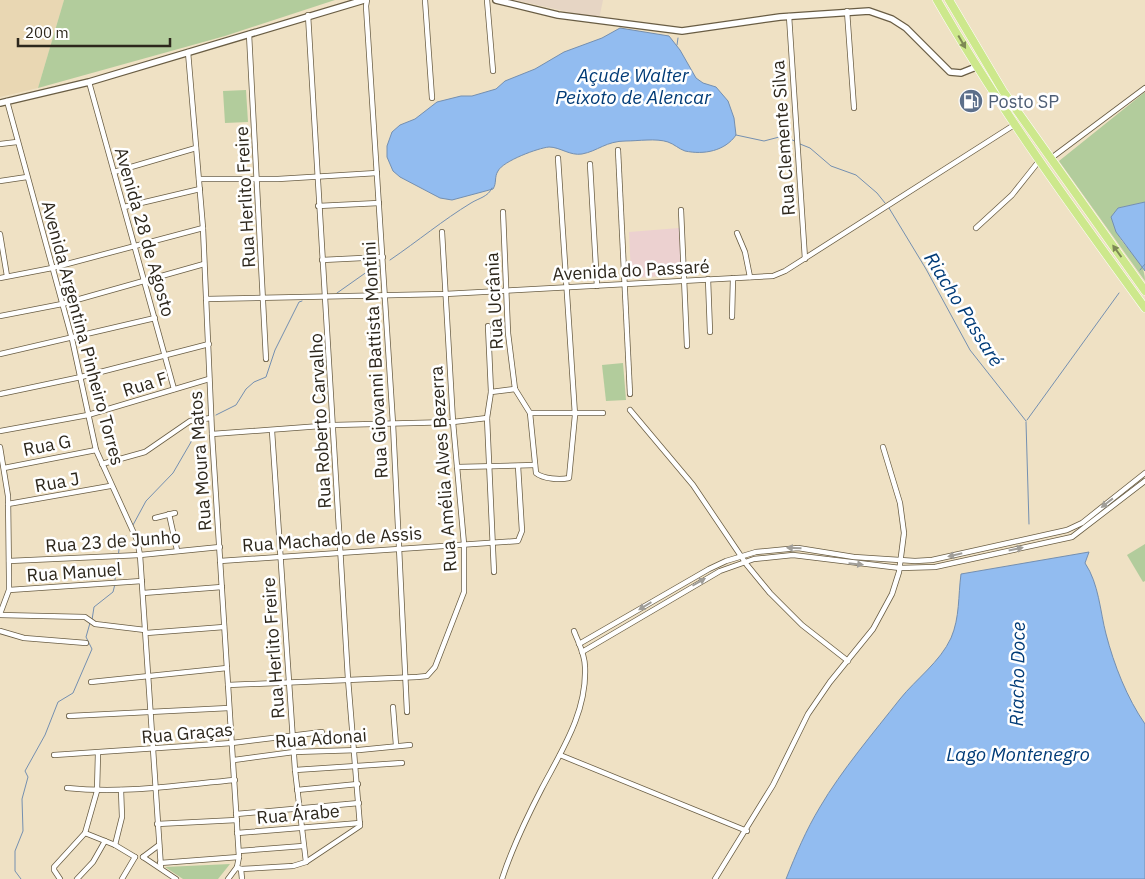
<svg xmlns="http://www.w3.org/2000/svg" width="1145" height="879" font-family="'IBM Plex Sans',sans-serif">
	<rect width="100%" height="100%" fill="#efe1c4"/>
	<path fill="#e9d7b3" d="M0,0H64L38,88L0,97Z"/>
	<path fill="#e6d5c4" d="M515,0H603L599,19Z"/>
	<path fill="#ecd1d0" d="M679,228L682,275L633,278L631,276L629,232Z"/>
	<g fill="#b2cc9c">
		<path d="M64,0H335L225,36L38,88Z"/>
		<path d="M246,90L248,122L225,123L223,91Z"/>
		<path d="M1145,92V202L1118,208C1105,246 1145,249 1145,281L1059,161Z"/>
		<path d="M623,363L626,400L606,401L602,365Z"/>
		<path d="M1145,544V581L1143,582L1127,555Z"/>
		<path d="M230,864L218,879H183L165,867Z"/>
	</g>
	<g fill="#92bcf0" stroke="#748fb0">
		<path d="M620,28L669,36L680,50L696,78L703,83L716,87L728,101L734,118L736,135C725,151 704,155 685,151C679,149 674,144 668,142C656,138 638,141 626,141C606,141 598,151 582,154C570,156 560,147 549,147C538,148 503,161 498,171C494,177 497,183 493,189L452,200L440,198L400,177L393,171L387,157V146L392,132L400,125L415,119L437,102L461,96H472L496,89L505,81L535,69L564,52L602,38Z"/>
		<path d="M1145,202V271L1116,232L1111,217L1118,208Z"/>
		<path d="M1089,552L1085,563C1099,584 1100,611 1106,634C1114,665 1127,698 1145,724V879H786C796,854 806,830 820,807C841,771 874,732 900,699C916,679 940,662 951,638C960,617 958,596 961,574Z"/>
	</g>
	<g fill="none" stroke-linecap="round" stroke-linejoin="round">
		<g stroke="#748fb0" stroke-width="1">
			<path d="M677,45L678,38"/>
			<path d="M736,135L764,141L783,136L797,142"/>
			<path d="M800,144L810,148L831,166L856,175L877,193L885,203"/>
			<path d="M889,208L926,269L970,350L1026,421"/>
			<path d="M390,260C418,241 443,220 471,203C479,198 488,197 492,188"/>
			<path d="M1140,270L1145,264"/>
			<path d="M337,293L371,269L380,266"/>
			<path d="M216,415L236,405L246,389L254,382L266,377L275,350L299,302L302,301"/>
			<path d="M1027,420L1119,293"/>
			<path d="M1026,422L1029,524"/>
			<path d="M133,525L146,501L173,473L191,442L196,428"/>
			<path d="M115,580L120,542L126,536"/>
			<path d="M92,620L94,607L113,592L115,584"/>
			<path d="M21,879L15,871V851L23,831L22,799L28,777L25,771L45,735L58,702L73,693L92,649L86,637L90,623"/>
		</g>
		<g stroke="#695d44" stroke-width="6">
			<g id="minor">
				<path d="M367,0L366,6L393,424L407,712"/>
				<path d="M425,0L432,98"/>
				<path d="M487,0L493,71"/>
				<path d="M847,11L854,108"/>
				<path d="M789,16L805,259"/>
				<path d="M249,34L266,359"/>
				<path d="M188,52L203,228L212,434L239,857L237,867"/>
				<path d="M89,82L174,389"/>
				<path d="M7,101L72,339L96,450L137,540L140,555L161,868"/>
				<path d="M0,144L17,142"/>
				<path d="M618,150L630,394"/>
				<path d="M1050,159L1145,88"/>
				<path d="M590,164L597,286"/>
				<path d="M114,172L196,148"/>
				<path d="M199,179H278L377,173"/>
				<path d="M0,181L27,177"/>
				<path d="M318,206L379,203"/>
				<path d="M124,207L200,189"/>
				<path d="M681,210L687,346"/>
				<path d="M503,212L508,333L515,389"/>
				<path d="M976,228L1012,195L1039,161"/>
				<path d="M737,233L745,252L750,277"/>
				<path d="M0,234L7,276"/>
				<path d="M322,260L383,257"/>
				<path d="M0,278L52,268L203,228"/>
				<path d="M708,279L710,332"/>
				<path d="M206,299L445,294L773,276L785,271L1014,125"/>
				<path d="M0,316L62,304L204,264"/>
				<path d="M732,317L733,278"/>
				<path d="M488,326L491,392"/>
				<path d="M0,354L155,318"/>
				<path d="M515,389L530,413L536,473C543,479 560,480 569,478L575,415L558,158"/>
				<path d="M0,394L81,377L209,344"/>
				<path d="M630,410L693,485L747,565L770,593L802,625L848,661"/>
				<path d="M530,413H603"/>
				<path d="M0,431L88,415L209,379"/>
				<path d="M272,431L295,770L306,862"/>
				<path d="M212,434L334,425L453,422L487,418"/>
				<path d="M0,447L8,496L9,576V590L0,614"/>
				<path d="M102,464L145,452L190,421L211,418"/>
				<path d="M457,467L535,465"/>
				<path d="M4,468L96,450"/>
				<path d="M8,504L110,486"/>
				<path d="M169,514L177,550"/>
				<path d="M155,518L175,513"/>
				<path d="M9,561L140,555L220,547"/>
				<path d="M220,561L518,541L522,531L518,466"/>
				<path d="M494,572L487,418L491,392L515,389"/>
				<path d="M9,590L142,581"/>
				<path d="M143,593L222,587"/>
				<path d="M0,615L85,617L95,624L145,630"/>
				<path d="M0,631L24,638L86,643"/>
				<path d="M146,633L224,627"/>
				<path d="M579,644L709,569L726,561L756,552L798,548L854,557L915,561L932,560L1067,530L1082,523L1145,473"/>
				<path d="M582,652L720,571L754,559L793,555L900,568L935,567L1072,537L1145,481"/>
				<path d="M91,682L227,668"/>
				<path d="M228,685L417,677L427,676L435,667L464,592V544L453,422L442,232"/>
				<path d="M393,707L396,745"/>
				<path d="M69,716L229,708"/>
				<path d="M54,755L232,743L322,732"/>
				<path d="M560,755L747,831"/>
				<path d="M234,760L294,752L359,750L410,745"/>
				<path d="M295,770L402,763"/>
				<path d="M67,788C123,794 179,785 235,780"/>
				<path d="M297,790L358,784"/>
				<path d="M236,814L359,803"/>
				<path d="M157,824L237,820"/>
				<path d="M85,833L115,845L135,857"/>
				<path d="M237,833L360,823"/>
				<path d="M115,845L122,817L121,790"/>
				<path d="M239,851L303,846"/>
				<path d="M143,857L176,879"/>
				<path d="M143,857L159,845"/>
				<path d="M160,863L239,857"/>
				<path d="M238,868L241,869L242,879"/>
				<path d="M241,869L293,866L306,862L360,826L348,679L308,15"/>
				<path d="M60,879L54,870V867L85,833L97,791L98,753"/>
				<path d="M77,879L93,862L105,841"/>
				<path d="M122,879L135,857"/>
				<path d="M228,879L237,867"/>
				<path d="M502,879C512,848 527,817 542,788C562,750 587,712 585,667C585,654 578,642 574,631"/>
				<path d="M715,879L773,785L808,714L830,682L873,629L892,594L899,572L904,533L900,503L883,447"/>
			</g>
		</g>
		<g stroke="#695d44" stroke-width="8">
			<g id="tertiary">
				<path d="M496,0L558,15L682,31L780,17L869,11L892,19L906,28L950,72L961,73L976,67"/>
				<path d="M0,103L89,82L364,0"/>
			</g>
		</g>
		<g stroke="#fff" stroke-width="9">
			<g id="primary">
				<path d="M937,0C999,108 1072,208 1145,308"/>
				<path d="M949,0L1003,91L1145,291"/>
			</g>
		</g>
		<use href="#minor" stroke="#fff" stroke-width="4.5"/>
		<use href="#tertiary" stroke="#fff" stroke-width="5.5"/>
		<use href="#primary" stroke="#cde88c" stroke-width="8"/>
	</g>
	<defs><path id="oneway-solid" d="M-6-.8H1V-3.2L6.5 0L1 3.2V.8H-6Z" transform="scale(1.25)"/></defs>
	<g fill="#7d8854">
		<use href="#oneway-solid" transform="translate(962 42) rotate(60)"/>
		<use href="#oneway-solid" transform="translate(1117 251) rotate(-126)"/>
	</g>
	<g fill="#a09e99">
		<use href="#oneway-solid" transform="translate(1107 503) rotate(142)"/>
		<use href="#oneway-solid" transform="translate(794 548) rotate(-178)"/>
		<use href="#oneway-solid" transform="translate(1016 549) rotate(-12)"/>
		<use href="#oneway-solid" transform="translate(955 555) rotate(167)"/>
		<use href="#oneway-solid" transform="translate(856 564) rotate(6)"/>
		<use href="#oneway-solid" transform="translate(699 582) rotate(-30)"/>
		<use href="#oneway-solid" transform="translate(645 606) rotate(149)"/>
	</g>
	<defs>
		<g id="fuel-disc" transform="scale(1.25)"><circle r="9.5" fill="#5c6f8a" stroke="#fff"/><path d="M-5.5-6h7V0h2V4h1.3V-2.5L3-4.5l.8-.8L6-3V5H2.5V1h-1V6h-7ZM-4.2-4.7v3.2H.2V-4.7Z" fill="#fff"/></g>
	</defs>
	<g fill-rule="evenodd">
		<use href="#fuel-disc" x="971" y="101"/>
	</g>
	<g text-anchor="middle" dominant-baseline="central" stroke-width="5" stroke-linejoin="round" paint-order="stroke">
		<g font-size="18" fill="#4e5e75" stroke="#fff" text-anchor="start">
			<text x="988" y="101">Posto SP</text>
		</g>
		<g font-size="18" fill="#2d271c" stroke="#fff">
			<text transform="translate(783 138) rotate(-94)">Rua Clemente Silva</text>
			<text transform="translate(245 197) rotate(-93)">Rua Herlito Freire</text>
			<text transform="translate(145 232) rotate(74)">Avenida 28 de Agosto</text>
			<text transform="translate(631 270) rotate(-3)">Avenida do Passaré</text>
			<text transform="translate(494 301) rotate(-93)">Rua Ucrânia</text>
			<text transform="translate(83 333) rotate(75)">Avenida Argentina Pinheiro Torres</text>
			<text transform="translate(375 360) rotate(-93)">Rua Giovanni Battista Montini</text>
			<text transform="translate(145 384) rotate(-17)">Rua F</text>
			<text transform="translate(320 421) rotate(-93)">Rua Roberto Carvalho</text>
			<text transform="translate(47 445) rotate(-11)">Rua G</text>
			<text transform="translate(200 461) rotate(-94)">Rua Moura Matos</text>
			<text transform="translate(443 469) rotate(-94)">Rua Amélia Alves Bezerra</text>
			<text transform="translate(57 482) rotate(-10)">Rua J</text>
			<text transform="translate(332 539) rotate(-4)">Rua Machado de Assis</text>
			<text transform="translate(113 541) rotate(-4)">Rua 23 de Junho</text>
			<text transform="translate(74 572) rotate(-4)">Rua Manuel</text>
			<text transform="translate(273 648) rotate(-94)">Rua Herlito Freire</text>
			<text transform="translate(187 733) rotate(-5)">Rua Graças</text>
			<text transform="translate(321 738) rotate(-4)">Rua Adonai</text>
			<text transform="translate(298 814) rotate(-5)">Rua Árabe</text>
		</g>
		<g font-size="19" font-style="italic" fill="#003b77" stroke="#fff">
			<text x="633" y="75">Açude Walter<tspan x="633" dy="22">Peixoto de Alencar</tspan></text>
			<text transform="translate(964 309) rotate(58)">Riacho Passaré</text>
			<text transform="translate(1017 674) rotate(-89)">Riacho Doce</text>
			<text x="1018" y="754">Lago Montenegro</text>
		</g>
	</g>
	<path d="M18 38v8h152v-8" fill="none" stroke="#2d271c" stroke-width="2.5"/>
	<text x="25" y="38" font-size="15" fill="#2d271c" stroke="#ffffff" stroke-width="4" paint-order="stroke">200 m</text>
</svg>
